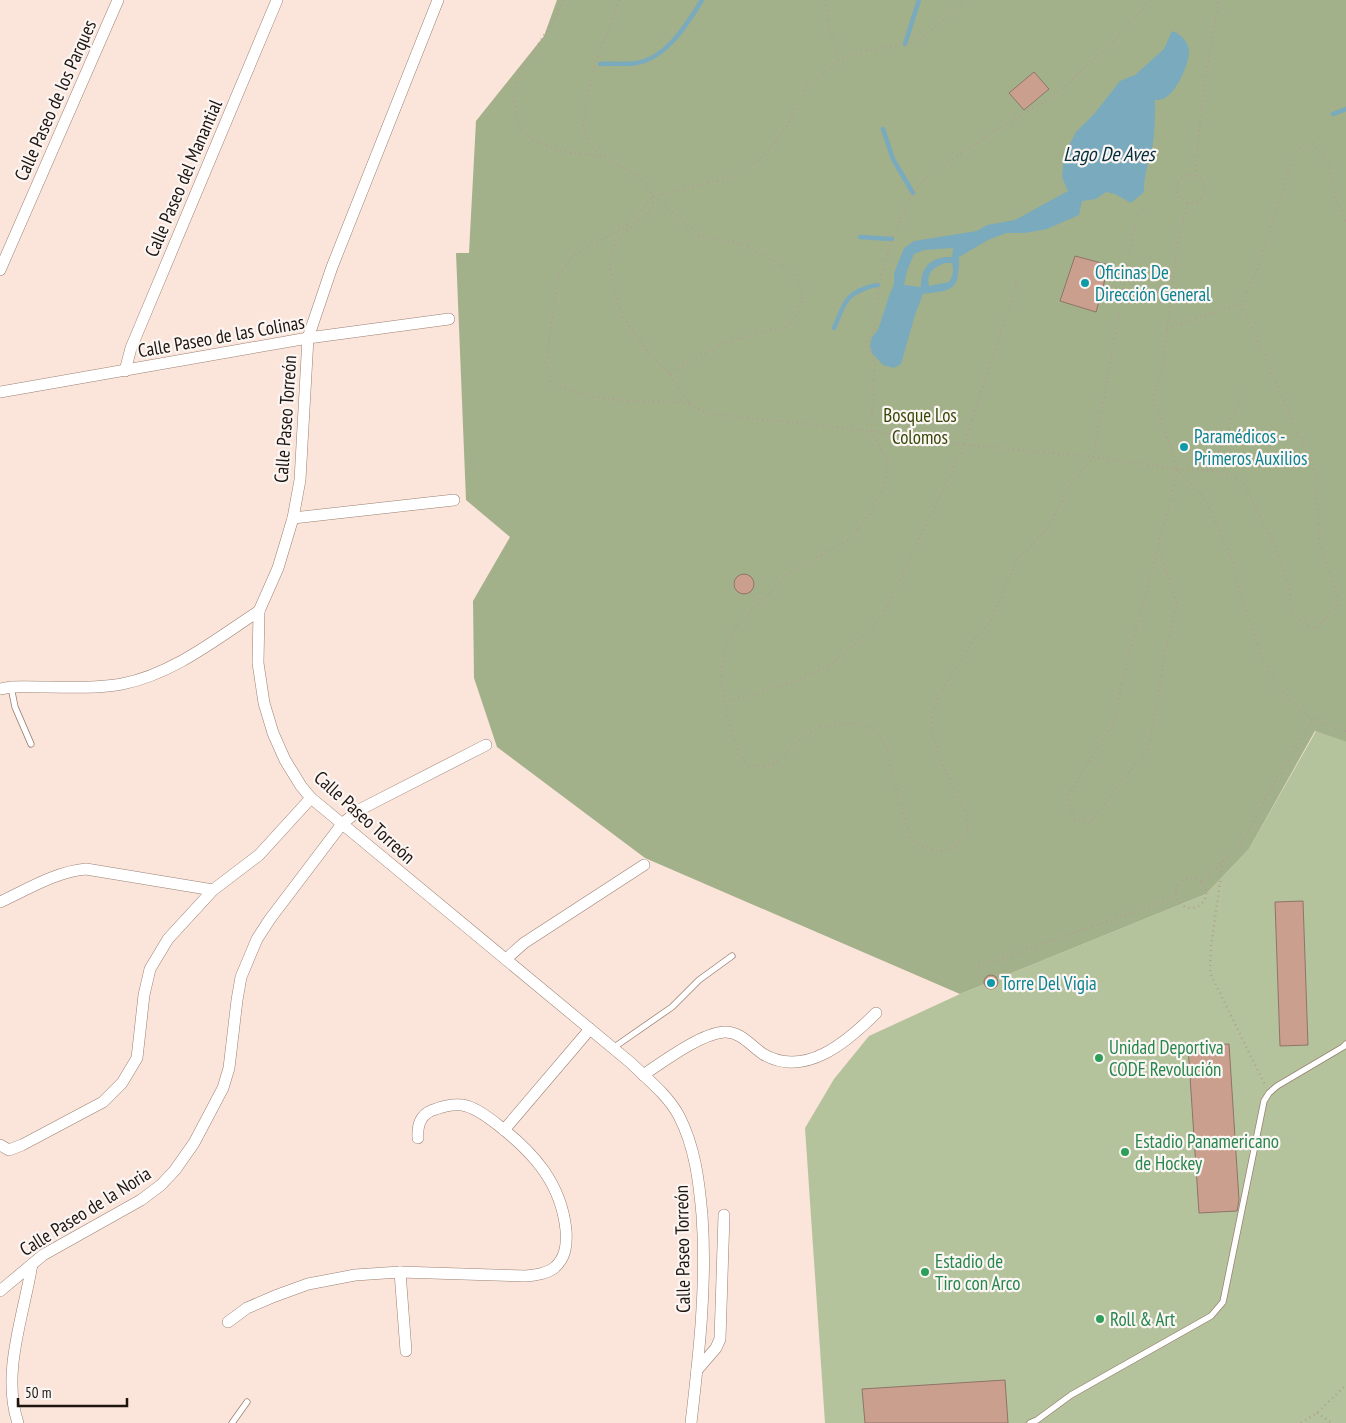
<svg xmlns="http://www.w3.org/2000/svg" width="1346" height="1423" font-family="'PT Sans Narrow',sans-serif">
	<rect width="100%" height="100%" fill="#fbe4d9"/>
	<path fill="#b5c39c" d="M1316,731L1346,742V1423H825L805,1128L834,1079L869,1036L960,994L1206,894L1249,849Z"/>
	<path fill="#a3b18a" d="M557,0H1346V742L1315,731L1249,849L1206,894L960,994L645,858L497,747L474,678L473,601L510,537L466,500L456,253H469L476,121L544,36Z"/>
	<path fill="#7aaabd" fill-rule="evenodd" d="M1172,31C1181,34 1190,43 1189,54C1188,66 1175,96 1162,99C1160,100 1157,100 1155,100C1155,114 1155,134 1152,149C1148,166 1144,173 1144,192L1131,203L1115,194L1106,192L1096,199L1082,201L1079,215L1047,229L1025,233H1006L988,240L959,257C959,290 955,290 923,294L915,315L901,364L894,368L883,365L872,353L870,345L872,337L878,330L889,296L894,284V273L904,248L914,241L977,231L987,225L1015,220L1068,191L1062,177L1064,155L1076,132L1094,114L1120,81L1135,75L1164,49ZM953,248L952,257C932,256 920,267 921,287L904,285L907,271L914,254L924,250ZM946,263H952C954,271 953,275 949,282L929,286C926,272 934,267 946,263Z"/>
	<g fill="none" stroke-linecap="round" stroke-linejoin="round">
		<g stroke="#7aaabd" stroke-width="4.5">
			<path d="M905,44L919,0"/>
			<path d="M600,64C612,63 624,65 636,63C666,59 688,23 702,0"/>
			<path d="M1333,114L1346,109"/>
			<path d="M883,129L893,159L913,193"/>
			<path d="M860,237L892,239"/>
			<path d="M834,328C843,308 844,295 866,288C871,286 873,285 878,285"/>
		</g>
	</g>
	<g fill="#cb9f8e" stroke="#8e7469">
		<path d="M1034,72L1049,89L1024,110L1009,93Z"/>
		<path d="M1075,256L1109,265L1096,312L1060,301Z"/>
		<circle cx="744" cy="584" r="10"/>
		<path d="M1303,901L1308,1045L1280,1046L1275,902Z"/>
		<circle cx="991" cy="982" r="7"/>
		<path d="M1229,1044L1239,1200L1237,1211L1199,1213L1188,1046Z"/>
		<path d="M1005,1380L1008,1423H865L862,1389Z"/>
	</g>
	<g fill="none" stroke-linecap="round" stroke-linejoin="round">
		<g stroke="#9a8073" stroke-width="7">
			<g id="lane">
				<path d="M11,687L15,707L31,744"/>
				<path d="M613,1048L672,1007L699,980L732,956"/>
				<path d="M232,1423L247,1402"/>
				<path d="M1030,1423L1037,1420L1071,1395L1211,1316L1223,1302L1264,1101L1269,1093L1277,1086L1343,1047L1346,1044"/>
			</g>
		</g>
		<g stroke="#9a8073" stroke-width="12">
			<g id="street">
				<path d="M438,0L332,267L308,338L300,480L293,518L278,568L259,611L258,663L264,703L273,733L285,760L301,786L311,798L631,1063C647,1079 668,1095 679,1116C695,1147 699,1181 702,1215C707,1285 699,1354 691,1423"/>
				<path d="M0,270L118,0"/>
				<path d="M125,371L131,348L277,0"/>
				<path d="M0,392L308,338L449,319"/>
				<path d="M293,518L454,500"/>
				<path d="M0,689L11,687C46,686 88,690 122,684C173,674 216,639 259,611"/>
				<path d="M0,902C28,889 55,872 86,869L213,890"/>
				<path d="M506,959L524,943L644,865"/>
				<path d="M643,1075C664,1061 700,1034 724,1032C740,1031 751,1046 763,1054C805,1079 848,1041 876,1013"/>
				<path d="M504,1130L590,1029"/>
				<path d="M0,1145L9,1150L22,1145L103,1102L122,1083L137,1058L144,995L150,969L168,939L213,890L259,855L311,798"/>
				<path d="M400,1272L406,1351"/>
				<path d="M0,1291L43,1255L141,1200L161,1185L175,1170L194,1143L223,1088L229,1068L237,1000L241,977L257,939L270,919L342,824L359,810L486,745"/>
				<path d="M228,1322L247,1308L275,1296L308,1284L355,1275L400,1272L525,1276C535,1275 546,1274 554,1268C566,1258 567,1244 566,1230C561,1183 534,1153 498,1125C488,1117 475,1107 462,1105C453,1104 444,1106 436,1109C421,1113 417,1124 418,1138"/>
				<path d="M697,1370L716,1348L720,1339L724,1215"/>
				<path d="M18,1423C1,1373 24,1315 32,1264"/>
			</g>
		</g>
		<g stroke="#b09e95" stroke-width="2.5" stroke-dasharray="1 4" stroke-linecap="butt">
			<path d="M564,0L558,14L519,74L513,95L518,126L535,142L565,152L602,156"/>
			<path d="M619,0L593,70L583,124L590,146L603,156L641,178L653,196V207L615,242L610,260L611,276L615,297L628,325L652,357L669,373L689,403L692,406L711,414L871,431L888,461L884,486L870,514L847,541L789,573L736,626L724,650L721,675L724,703L739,755L749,765L765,767L776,762L806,734L821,727L855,723L874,730L885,744L906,824L913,839L922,847L939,852L958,845L967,830V816L938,754L931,730L933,712L940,693L970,645L990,621L1017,560L1047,529L1072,482L1093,457L1137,213"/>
			<path d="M826,0L828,24L839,61"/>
			<path d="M1150,0L1109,46L1055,95L993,132L924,179L913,193L892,239L878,285L876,328C865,339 867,349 875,361L871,431L964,445L1093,457L1177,469L1207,502L1231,557L1246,613L1264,661L1279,688L1299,709L1313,719L1346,731"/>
			<circle cx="1191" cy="189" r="14"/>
			<path d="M1195,176L1204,82L1219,0"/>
			<path d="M653,196L700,236L742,244L791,270L802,288V302L797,315L785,327L726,342L669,373"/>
			<path d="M1167,329L1241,303L1260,263L1294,153L1311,142C1332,158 1328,171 1335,194C1338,204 1342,213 1346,223"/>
			<path d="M689,403C644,400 592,405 552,382L546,362L559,273L574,255L626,226L653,196L727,178L756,162L770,149L788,124L808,85L839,61L865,51L905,44L922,38L965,0"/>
			<path d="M1177,469L1218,471L1233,476L1246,487L1273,543L1290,588L1291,613L1315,629L1339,602L1319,543L1316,474L1241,303"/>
			<path d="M1211,470L1245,387"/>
			<path d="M1158,550L1177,604L1165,653L1149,747L1090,823L1074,819L1068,796L1114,721L1122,681L1169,507L1177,469L1171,447L1153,401L1157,383L1163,367L1176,251L1187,203"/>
			<path d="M750,593L761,601"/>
			<path d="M724,703L793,682L835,662L881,619L964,445L1018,278"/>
			<path d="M1223,861L1211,947L1210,973L1265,1085"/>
			<circle cx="1191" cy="893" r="15"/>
			<path d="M1202,882L1242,842L1278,776L1313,719"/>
			<path d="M974,968L1176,897"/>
			<path d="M1317,1413L1332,1423"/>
			<path d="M1301,1423L1317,1413L1346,1385"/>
		</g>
		<use href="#lane" stroke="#fff" stroke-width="5.5"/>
		<use href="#street" stroke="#fff" stroke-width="11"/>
	</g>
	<g fill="#0f9aa8" stroke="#fbf6f3" stroke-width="2">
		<circle cx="1085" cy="283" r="5"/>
		<circle cx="1184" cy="447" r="5"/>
		<circle cx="991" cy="983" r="5"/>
	</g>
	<g fill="#2e9e5b" stroke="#fbf6f3" stroke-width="2">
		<circle cx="1099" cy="1058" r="5"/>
		<circle cx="1125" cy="1152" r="5"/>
		<circle cx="925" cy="1272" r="5"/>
		<circle cx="1100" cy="1319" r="5"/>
	</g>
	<g text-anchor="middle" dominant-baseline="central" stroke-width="4.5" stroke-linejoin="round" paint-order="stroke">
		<g font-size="19" fill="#1f1510" stroke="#fbf6f3">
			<text transform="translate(55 100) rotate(-66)">Calle Paseo de los Parques</text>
			<text transform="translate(183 178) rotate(-67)">Calle Paseo del Manantial</text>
			<text transform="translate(221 336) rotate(-10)">Calle Paseo de las Colinas</text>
			<text transform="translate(285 419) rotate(-86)">Calle Paseo Torreón</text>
			<text transform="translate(365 817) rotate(42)">Calle Paseo Torreón</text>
			<text transform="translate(85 1211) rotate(-32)">Calle Paseo de la Noria</text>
			<text transform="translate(682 1249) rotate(-91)">Calle Paseo Torreón</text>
		</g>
		<g font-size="19" fill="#0d838f" stroke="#fbf6f3" text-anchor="start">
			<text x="1095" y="272">Oficinas De<tspan x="1095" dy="22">Dirección General</tspan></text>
			<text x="1194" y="436">Paramédicos -<tspan x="1194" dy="22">Primeros Auxilios</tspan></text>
			<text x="1001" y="983">Torre Del Vigia</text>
		</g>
		<g font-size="19" fill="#364707" stroke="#fbf6f3">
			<text x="920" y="415">Bosque Los<tspan x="920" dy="22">Colomos</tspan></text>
		</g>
		<g font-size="19" fill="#27864d" stroke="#fbf6f3" text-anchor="start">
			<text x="1109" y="1047">Unidad Deportiva<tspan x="1109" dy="22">CODE Revolución</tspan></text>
			<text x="1135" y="1141">Estadio Panamericano<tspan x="1135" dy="22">de Hockey</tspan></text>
			<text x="935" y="1261">Estadio de<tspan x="935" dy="22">Tiro con Arco</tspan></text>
			<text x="1110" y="1319">Roll &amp; Art</text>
		</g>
		<g font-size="20" font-style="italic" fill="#04313f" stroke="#fbf6f3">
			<text x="1109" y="154">Lago De Aves</text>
		</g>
	</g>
	<path d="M18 1398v8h109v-8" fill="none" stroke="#1f1510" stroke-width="2.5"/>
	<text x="25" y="1398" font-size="15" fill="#1f1510" stroke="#fbf6f3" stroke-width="4" paint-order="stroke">50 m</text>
</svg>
